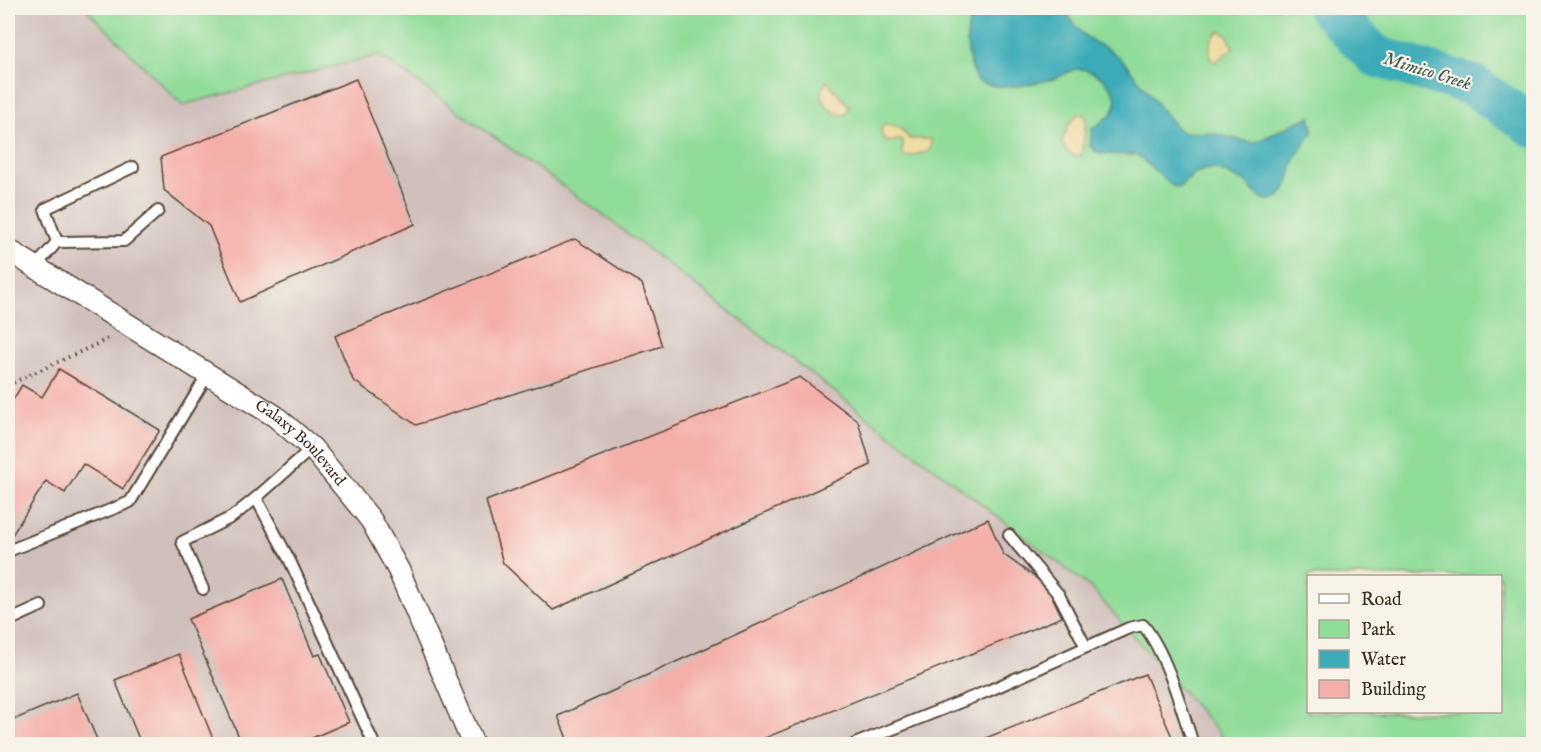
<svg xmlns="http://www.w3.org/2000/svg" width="1541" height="752" font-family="'IM FELL English',serif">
	<rect width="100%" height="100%" fill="#f7f3e8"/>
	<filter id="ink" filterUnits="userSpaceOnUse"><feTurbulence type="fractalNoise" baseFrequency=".0167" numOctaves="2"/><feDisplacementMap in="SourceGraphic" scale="12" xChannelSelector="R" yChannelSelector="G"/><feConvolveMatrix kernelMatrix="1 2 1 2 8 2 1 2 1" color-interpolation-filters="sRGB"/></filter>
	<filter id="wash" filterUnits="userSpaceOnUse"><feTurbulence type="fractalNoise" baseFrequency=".008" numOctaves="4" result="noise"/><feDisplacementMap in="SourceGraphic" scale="24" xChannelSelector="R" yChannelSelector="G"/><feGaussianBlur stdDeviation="1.35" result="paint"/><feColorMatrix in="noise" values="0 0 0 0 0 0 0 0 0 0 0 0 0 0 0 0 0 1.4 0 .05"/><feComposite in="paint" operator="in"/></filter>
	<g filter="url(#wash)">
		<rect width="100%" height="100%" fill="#efe7cd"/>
		<path fill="#d0c0bc" d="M8,8H85L182,105L379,55L603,215L1091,588L1229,744H8Z"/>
		<path fill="#90dc99" stroke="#66835c" stroke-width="1.5" fill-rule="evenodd" d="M85,8H1533V744H1229L1091,588L603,215L379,55L182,105ZM1308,576H1500V712H1308Z"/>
		<g fill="#eeda9e" stroke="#94825e" stroke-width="1.5">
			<path d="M1220,31L1227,34L1233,48L1215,62L1210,58C1209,48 1210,36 1220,31Z"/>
			<path d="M827,81L850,107L845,115C831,114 820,102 822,88Z"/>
			<path d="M1078,114L1085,115C1087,120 1083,150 1081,155L1073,156L1065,149L1062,141L1069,124Z"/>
			<path d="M884,124L899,127L910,139H931L930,151L906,157L902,153L903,142L900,139L891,142L883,139L881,129Z"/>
		</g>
		<path fill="#3babb8" stroke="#3b6a6b" stroke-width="1.5" d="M974,8H1063C1069,16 1075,27 1083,34C1094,44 1108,46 1122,60C1144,83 1158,110 1182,132L1210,133L1254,143L1310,116L1313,131C1308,140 1302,147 1297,155C1289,168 1290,201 1268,200C1259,200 1249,185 1243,180C1232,179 1230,174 1221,171C1203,164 1189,177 1179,188L1171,185L1137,155L1101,154L1090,147L1092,129C1099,123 1113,116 1115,107C1121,89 1095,68 1078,69C1068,70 1062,77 1053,79C1027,85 1000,92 976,80C966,55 963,34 974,8Z"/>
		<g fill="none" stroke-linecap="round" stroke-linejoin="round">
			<path stroke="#3babb8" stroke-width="42" d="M1328,8L1375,56L1472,85L1534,127"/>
		</g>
		<g id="blocks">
			<g fill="#f4afa9">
				<path d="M356,79L415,224L240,302L209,226L164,190L161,157Z"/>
				<path d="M575,239L642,284L662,346L416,425L353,380L335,336Z"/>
				<path d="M59,369L160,430L123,489L83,464L65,493L46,481L9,540L8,408L22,385L42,397Z"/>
				<path d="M800,377L858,421L871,465L553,610L503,563L486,501Z"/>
				<path d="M988,519L1003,554L1047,586L1062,617L750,744H569L558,716Z"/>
				<path d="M282,579L314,656L320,654L349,722L298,744H242L188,619Z"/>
				<path d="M179,654L215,744H141L115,680Z"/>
				<path d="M1145,674L1172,737L1153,744H971Z"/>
				<path d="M77,693L99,744H8V722Z"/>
			</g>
		</g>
	</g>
	<g filter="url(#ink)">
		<use href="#blocks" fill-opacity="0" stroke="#564638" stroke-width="1.5"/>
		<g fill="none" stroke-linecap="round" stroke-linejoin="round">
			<g stroke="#564638" stroke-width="14">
				<g id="service">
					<path d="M57,242L124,241L158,211"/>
					<path d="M35,267L57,242L45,209L133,167"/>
					<path d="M312,448L256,498L290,561L374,744"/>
					<path d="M1009,535L1059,595L1086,647"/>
					<path d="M8,551L130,502L208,374"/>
					<path d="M203,589L182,542L232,517L256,498"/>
					<path d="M8,621L41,606"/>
					<path d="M855,744L988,691L1129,628L1143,625C1166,652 1182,710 1193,744"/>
				</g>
			</g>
			<g stroke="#564638" stroke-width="24">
				<g id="minor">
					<path id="s1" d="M8,250L275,416L312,448L371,520L399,571L473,744"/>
				</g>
			</g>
			<path stroke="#564638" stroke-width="4" stroke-dasharray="1.5 4.5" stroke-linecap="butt" d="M8,385L110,338"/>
			<use href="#service" stroke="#fff" stroke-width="10"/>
			<use href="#minor" stroke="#fff" stroke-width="21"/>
		</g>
	</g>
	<g text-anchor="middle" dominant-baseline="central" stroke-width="4.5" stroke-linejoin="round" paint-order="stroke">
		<g font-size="16" fill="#3b2a1e" stroke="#f7f3e8">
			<text stroke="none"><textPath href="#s1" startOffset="351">Galaxy Boulevard</textPath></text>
		</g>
		<g font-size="18" font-style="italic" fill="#3b5754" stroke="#f7f3e8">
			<text transform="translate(1427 72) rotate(17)">Mimico Creek</text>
		</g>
	</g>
	<rect width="1541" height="752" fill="none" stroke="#f7f3e8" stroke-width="30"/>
	<rect x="1307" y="575" width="195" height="138" fill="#f7f3e8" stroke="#aca397" stroke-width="1.5"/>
	<rect x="1319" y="594" width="30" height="9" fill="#ffffff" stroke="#aca397" stroke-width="1.5"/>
	<text x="1361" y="605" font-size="18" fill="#3b2a1e">Road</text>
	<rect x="1319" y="620" width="30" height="18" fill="#90dc99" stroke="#aca397" stroke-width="1.5"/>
	<text x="1361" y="635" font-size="18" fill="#3b2a1e">Park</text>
	<rect x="1319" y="650" width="30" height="18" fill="#3babb8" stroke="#aca397" stroke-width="1.5"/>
	<text x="1361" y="665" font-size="18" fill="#3b2a1e">Water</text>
	<rect x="1319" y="680" width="30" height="18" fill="#f4afa9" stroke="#aca397" stroke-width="1.5"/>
	<text x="1361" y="695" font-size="18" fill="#3b2a1e">Building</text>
</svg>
